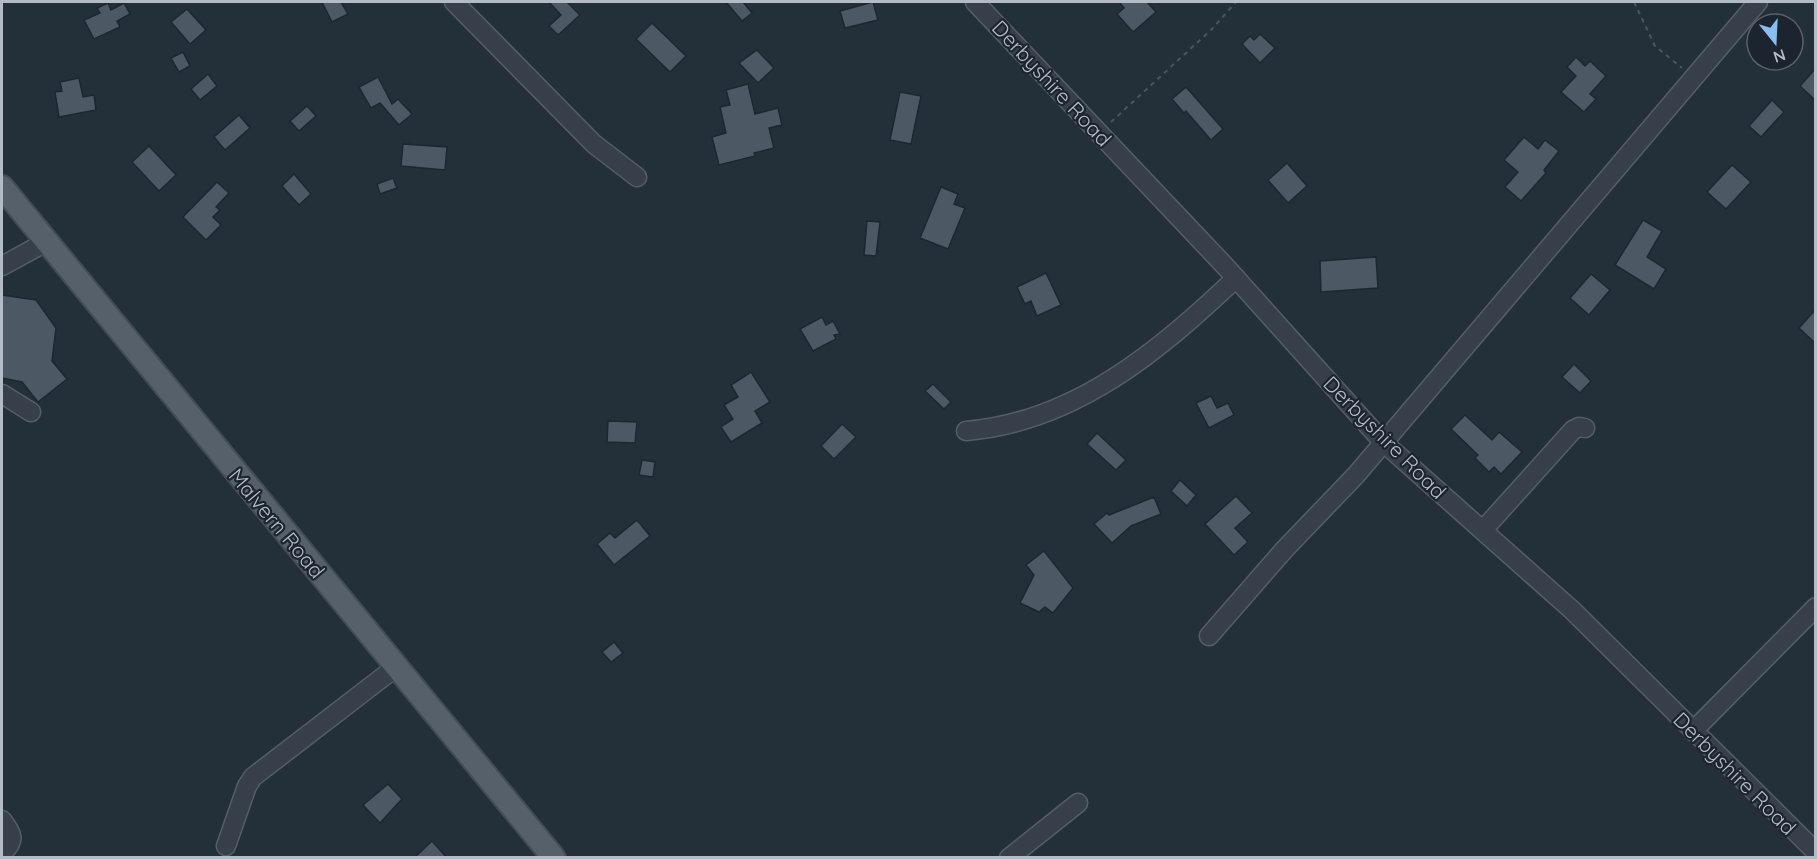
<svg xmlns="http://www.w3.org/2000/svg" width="1817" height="859" font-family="Quicksand,sans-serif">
	<rect width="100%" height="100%" fill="#232f39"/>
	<g fill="#4c5965" stroke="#1e2731" stroke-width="1.5">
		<path d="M322,2H341L348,14L332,22Z"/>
		<path d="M549,2H567L580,15L558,35L549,26L561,15Z"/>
		<path d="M726,2H743L752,13L742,21Z"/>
		<path d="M873,2L878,20L845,28L840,11Z"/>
		<path d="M1119,2H1147L1156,12L1133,32L1117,14L1124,8Z"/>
		<path d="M108,3L111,10L124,3L130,14L117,21L120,27L94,39L84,20L100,13L97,8Z"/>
		<path d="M187,9L206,30L190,44L171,22Z"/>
		<path d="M652,23L686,56L670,72L636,39Z"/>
		<path d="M1260,34L1275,48L1260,63L1242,44L1250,36L1254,40Z"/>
		<path d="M757,50L774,68L758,83L739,63Z"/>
		<path d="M183,52L190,66L179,72L171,58Z"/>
		<path d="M1576,57L1585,66L1590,61L1606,76L1590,94L1596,99L1584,112L1561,92L1576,76L1567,67Z"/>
		<path d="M1815,69V100L1800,86Z"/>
		<path d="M208,74L217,86L200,100L191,89Z"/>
		<path d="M378,77L392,104L398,99L412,114L399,125L380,103L371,108L359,87Z"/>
		<path d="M79,78L83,97L94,95L96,110L59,117L55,92L62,91L60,82Z"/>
		<path d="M748,84L755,114L778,108L782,125L769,128L774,148L754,153L755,156L719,165L712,137L726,133L720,107L730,105L726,90Z"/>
		<path d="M1186,87L1223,129L1211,140L1186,111L1184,113L1172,99Z"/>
		<path d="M900,92L921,96L911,144L890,140Z"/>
		<path d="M1772,100L1784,112L1761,137L1749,126Z"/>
		<path d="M307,106L316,116L299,131L290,121Z"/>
		<path d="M239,115L250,128L225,150L214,137Z"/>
		<path d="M1524,137L1538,149L1545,140L1559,151L1544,170L1546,173L1521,201L1505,187L1518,172L1504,160Z"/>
		<path d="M403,144L447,147L445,170L401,166Z"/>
		<path d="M149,146L176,175L159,191L132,162Z"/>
		<path d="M1287,163L1307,186L1288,203L1268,180Z"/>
		<path d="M1732,165L1751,182L1726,209L1707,192Z"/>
		<path d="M294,174L311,194L299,205L282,186Z"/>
		<path d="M393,178L397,188L380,194L377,184Z"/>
		<path d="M217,182L229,193L216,207L220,210L213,217L221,225L206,240L183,217Z"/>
		<path d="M941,187L958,194L954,204L965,208L948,249L920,238Z"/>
		<path d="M1643,220L1662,231L1647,257L1666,269L1654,289L1615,265Z"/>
		<path d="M867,221L880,222L876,256L864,255Z"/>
		<path d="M1376,257L1378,288L1321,292L1320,261Z"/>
		<path d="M1046,273L1061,305L1037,316L1031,301L1025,304L1017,287Z"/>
		<path d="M1591,274L1610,290L1589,315L1570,298Z"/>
		<path d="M2,295L36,300L56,328L52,361L67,379L38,402L22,382L2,378Z"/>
		<path d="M1815,310V343L1799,328Z"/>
		<path d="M822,317L826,325L833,321L840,334L834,335L836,339L813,351L800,329Z"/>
		<path d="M1574,364L1591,381L1580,393L1562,377Z"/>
		<path d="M751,372L770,402L755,411L762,423L731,442L721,427L733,419L724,405L738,397L731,385Z"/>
		<path d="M933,384L951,402L944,409L925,391Z"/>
		<path d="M1211,396L1217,408L1228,403L1234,415L1209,428L1196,403Z"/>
		<path d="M1465,415L1492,440L1499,432L1522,452L1501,474L1494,467L1489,472L1475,458L1478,455L1451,429Z"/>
		<path d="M608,421L637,422L635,443L607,442Z"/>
		<path d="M842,424L856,437L834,459L821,446Z"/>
		<path d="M1097,433L1126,460L1116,470L1087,444Z"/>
		<path d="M642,460L655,462L653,477L639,475Z"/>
		<path d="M1180,480L1196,495L1187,506L1171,491Z"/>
		<path d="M1236,496L1252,513L1235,528L1248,542L1234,555L1205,524Z"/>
		<path d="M1154,497L1161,514L1131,526L1112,543L1094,524L1107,513L1109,515Z"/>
		<path d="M637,520L650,536L614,565L597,544L610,533L615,538Z"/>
		<path d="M1044,551L1073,588L1053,613L1045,607L1039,612L1020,603L1034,575L1026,565Z"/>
		<path d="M614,642L623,653L611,662L602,652Z"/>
		<path d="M388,784L402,799L380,823L363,805Z"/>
		<path d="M432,841L447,858H414Z"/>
	</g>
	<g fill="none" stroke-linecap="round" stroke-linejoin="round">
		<g stroke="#555e68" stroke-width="21">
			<g id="minor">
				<path d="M454,2L594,144L637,177"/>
				<path d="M975,2L1225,266L1383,442L1572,610L1816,852"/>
				<path d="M2,266L46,242"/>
				<path d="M2,394L31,412"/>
				<path d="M966,431C1075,422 1159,351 1236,278"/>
				<path d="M1483,530L1573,430L1579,427L1585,428"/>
				<path d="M1209,636L1284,550L1356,475L1758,2"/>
				<path d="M1693,731L1816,607"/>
				<path d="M2,820C12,834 17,840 2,853"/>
				<path d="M226,846L247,786L253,777L396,667"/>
				<path d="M1009,858L1078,803"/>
			</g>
		</g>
		<g stroke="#434c56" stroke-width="26">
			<path id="major" d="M2,187L554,858"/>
		</g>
		<g stroke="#455959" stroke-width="2" stroke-dasharray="4.5 4.5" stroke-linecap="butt">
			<path d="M1634,2L1655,46L1682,68"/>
			<path d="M1111,122L1212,29L1236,2"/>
		</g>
		<use href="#minor" stroke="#37404a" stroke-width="18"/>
		<use href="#major" stroke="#55606a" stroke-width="22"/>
	</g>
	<g text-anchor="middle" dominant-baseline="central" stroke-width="4.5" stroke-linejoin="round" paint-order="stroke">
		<g font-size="21" fill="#b2bbc6" stroke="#1c252f">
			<text transform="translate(1052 83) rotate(47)">Derbyshire Road</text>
			<text transform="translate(1385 437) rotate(45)">Derbyshire Road</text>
			<text transform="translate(277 523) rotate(50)">Malvern Road</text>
			<text transform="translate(1735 773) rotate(45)">Derbyshire Road</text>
		</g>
	</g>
	<rect width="1817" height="859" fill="none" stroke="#b2bbc6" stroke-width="6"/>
	<g transform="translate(1775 42) rotate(162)"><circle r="28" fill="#1c252f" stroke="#58616b" stroke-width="1.5"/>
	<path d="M0-4.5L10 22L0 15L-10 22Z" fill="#8bbcf1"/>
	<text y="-9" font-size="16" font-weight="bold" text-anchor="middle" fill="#b2bbc6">N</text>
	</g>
</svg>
